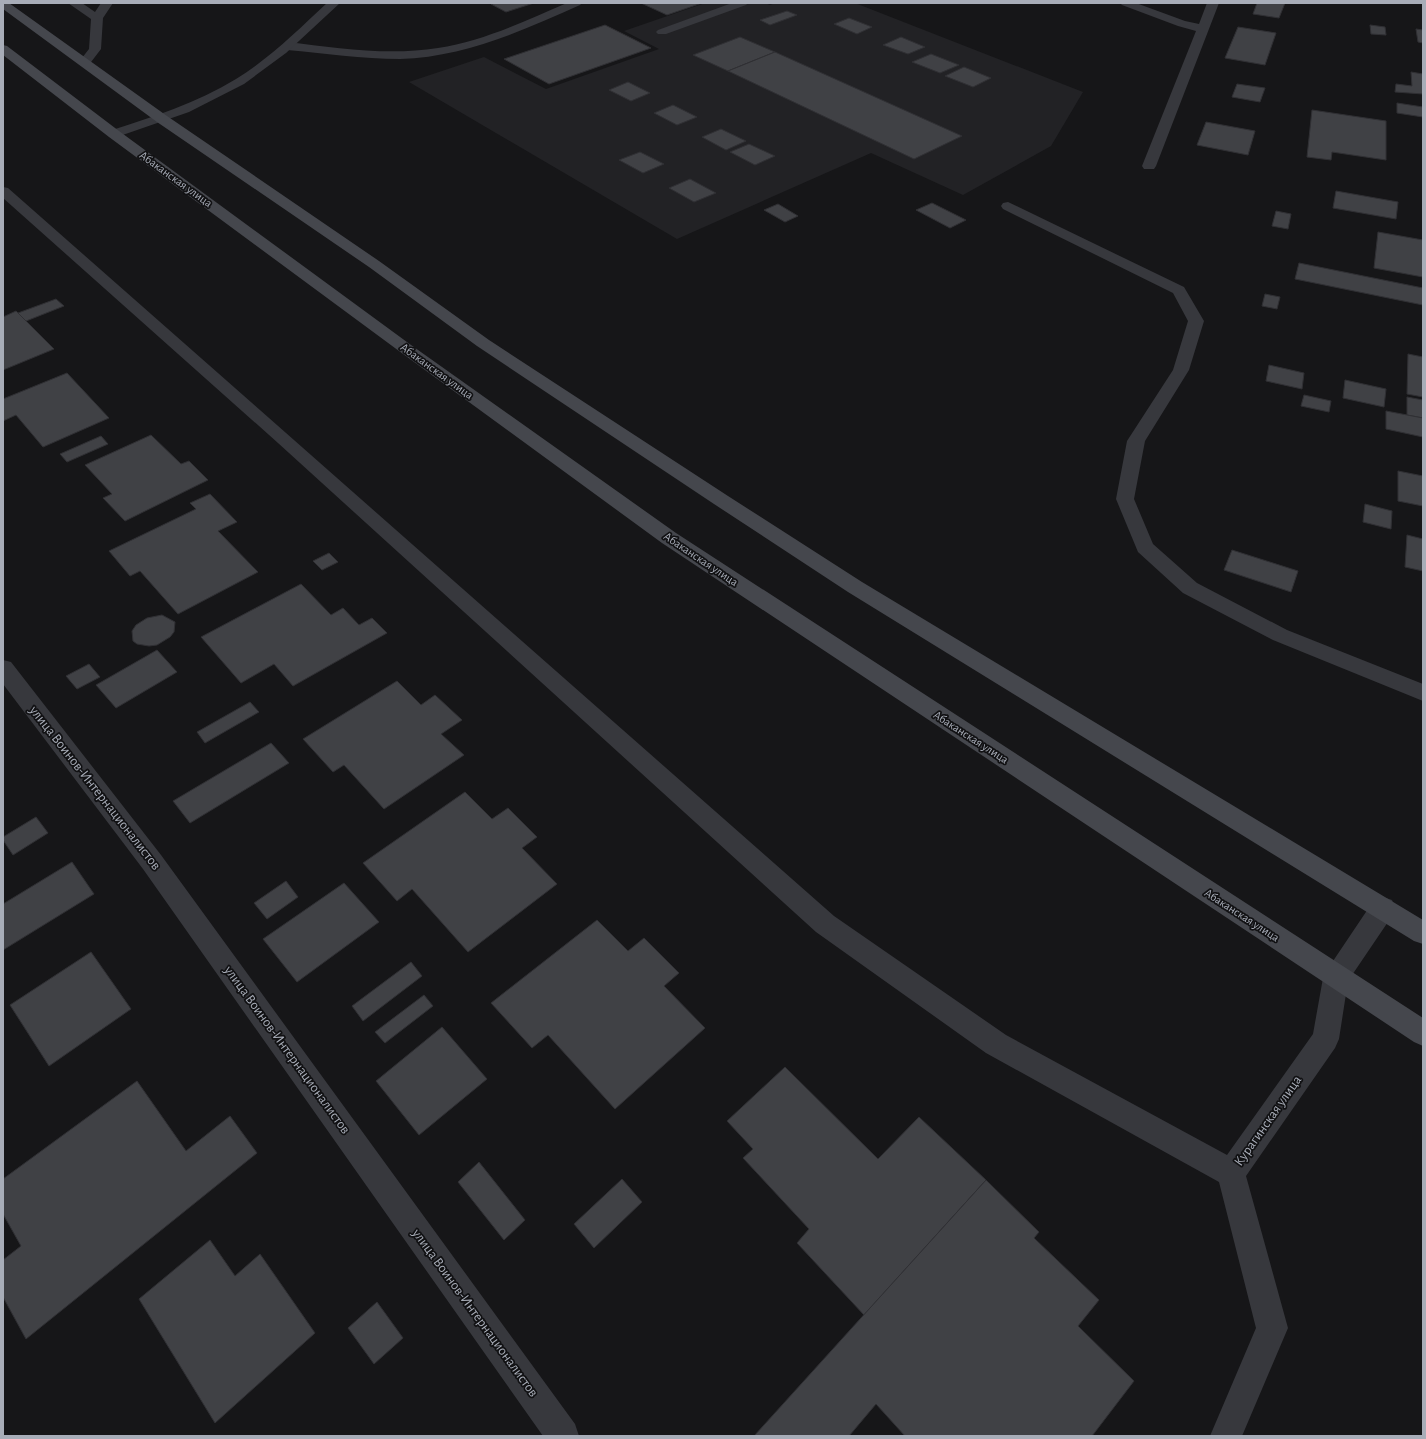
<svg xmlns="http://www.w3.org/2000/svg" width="1426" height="1439" font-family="'Alegreya Sans',sans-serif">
	<rect width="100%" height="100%" fill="#161618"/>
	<path fill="#222225" d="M705,3H765L770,5L775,3H855L1083,92L1051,146L963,195L871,153L677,239L409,82L484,57L546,89L659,49L624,31Z"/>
	<g fill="#404145" stroke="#303034">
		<path d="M495,3H534L506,12L491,4Z"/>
		<path d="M641,3H702L667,15Z"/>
		<path d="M1257,3H1285L1279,18L1253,14Z"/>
		<path d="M787,11L797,15L770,25L760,20Z"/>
		<path d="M849,18L872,27L857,34L834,24Z"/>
		<path d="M605,25L651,48L549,84L504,59Z"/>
		<path d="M1370,25L1385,27L1386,35L1371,34Z"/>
		<path d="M1238,27L1276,33L1265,65L1225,58Z"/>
		<path d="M1416,29L1423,30V43L1418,42Z"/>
		<path d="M740,37L775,52L728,71L693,55Z"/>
		<path d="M901,37L925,47L908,54L883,45Z"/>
		<path d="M775,52L962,136L914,159L728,71Z"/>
		<path d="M931,54L959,65L940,73L912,62Z"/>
		<path d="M964,67L991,78L973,87L945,76Z"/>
		<path d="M1411,72L1423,74V94L1395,92L1396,84L1412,86Z"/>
		<path d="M628,82L650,93L631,101L609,90Z"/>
		<path d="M1237,84L1265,88L1260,102L1232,97Z"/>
		<path d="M1397,103L1423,107V117L1397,113Z"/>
		<path d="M673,105L697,117L677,125L654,113Z"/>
		<path d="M1312,110L1386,121V160L1332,152L1331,160L1307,157Z"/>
		<path d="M1206,122L1255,131L1248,155L1197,145Z"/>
		<path d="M721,129L746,141L726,150L702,137Z"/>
		<path d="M749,144L775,156L755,165L730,152Z"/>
		<path d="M640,152L664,164L643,173L619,160Z"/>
		<path d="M690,179L716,193L694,202L669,188Z"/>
		<path d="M1336,191L1398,202L1396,219L1333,208Z"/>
		<path d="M932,203L966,220L950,228L916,210Z"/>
		<path d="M778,204L798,216L785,222L764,210Z"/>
		<path d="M1276,211L1291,214L1288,229L1272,226Z"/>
		<path d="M1378,232L1423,240V277L1374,268Z"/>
		<path d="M1299,263L1423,288V305L1295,279Z"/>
		<path d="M1265,294L1280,297L1277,309L1262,306Z"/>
		<path d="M56,299L64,306L26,321L18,313Z"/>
		<path d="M16,311L54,349L3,370V317Z"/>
		<path d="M1423,346V397L1407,394L1408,354L1423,357Z"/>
		<path d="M1269,365L1304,373L1302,389L1266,381Z"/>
		<path d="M67,373L109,418L43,447L16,415L3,421V399Z"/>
		<path d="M1345,380L1386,389L1384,407L1343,398Z"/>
		<path d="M1304,395L1331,401L1329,412L1301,406Z"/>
		<path d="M1407,397L1423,400V418L1407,415Z"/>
		<path d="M1386,411L1423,418V437L1386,429Z"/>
		<path d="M151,435L181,464L189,461L208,480L125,521L103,498L112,494L85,465Z"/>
		<path d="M101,436L108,444L67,462L60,454Z"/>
		<path d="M1398,471L1423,476V506L1398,501Z"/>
		<path d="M210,494L237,522L218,531L258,572L178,614L140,571L130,576L109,551L196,509L190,503Z"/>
		<path d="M1365,504L1392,511L1391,529L1363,522Z"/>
		<path d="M1407,535L1423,539V571L1405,567Z"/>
		<path d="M1232,550L1298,571L1291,592L1224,570Z"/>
		<path d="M329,553L338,562L322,570L313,561Z"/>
		<path d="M301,584L331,615L343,608L359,625L372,618L387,633L293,686L274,664L241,683L201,637Z"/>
		<path d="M162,615L175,622L174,632L170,637L157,645L149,646L137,644L133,641L132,631L136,625L147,618Z"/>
		<path d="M157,650L177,672L116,708L96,685Z"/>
		<path d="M89,664L100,677L77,689L66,676Z"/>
		<path d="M397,681L421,705L435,695L462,720L441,734L464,755L384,809L344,765L333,772L303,739Z"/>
		<path d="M250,702L259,712L205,743L197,732Z"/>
		<path d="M271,743L289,763L190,823L173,801Z"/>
		<path d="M465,792L492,819L508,808L537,837L522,848L557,884L468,952L412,889L397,901L363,863Z"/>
		<path d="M36,817L48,833L13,855L3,840V837Z"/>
		<path d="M72,862L94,894L3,950V904Z"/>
		<path d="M286,881L298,897L267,919L254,903Z"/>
		<path d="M344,883L379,922L297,982L263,939Z"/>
		<path d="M597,920L628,951L644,938L679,973L664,986L705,1028L615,1109L548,1035L532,1048L491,1003Z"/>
		<path d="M91,952L131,1009L49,1066L10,1005Z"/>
		<path d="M411,962L422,976L363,1021L352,1006Z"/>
		<path d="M424,995L433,1006L385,1043L375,1032Z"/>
		<path d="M442,1027L487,1079L419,1135L376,1081Z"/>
		<path d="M785,1067L878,1159L919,1117L986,1180L864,1315L797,1243L809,1229L743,1158L753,1149L727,1121Z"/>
		<path d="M137,1081L186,1151L230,1116L257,1153L26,1339L3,1297V1260L21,1246L3,1214V1179Z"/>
		<path d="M479,1162L525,1220L504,1240L458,1182Z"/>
		<path d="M622,1179L642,1202L594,1248L574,1224Z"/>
		<path d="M986,1180L1039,1232L1034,1238L1099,1300L1078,1326L1134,1381L1092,1436H905L876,1404L849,1436H754Z"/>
		<path d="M210,1240L235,1276L260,1254L315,1333L215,1423L139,1299Z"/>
		<path d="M377,1302L403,1338L374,1364L348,1328Z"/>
	</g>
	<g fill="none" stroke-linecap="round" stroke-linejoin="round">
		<g fill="#37383d" fill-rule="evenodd">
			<path d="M68,3H82L95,12L101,3H113L103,18L101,49L88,66L84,67L78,63L89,49L91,19Z"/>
			<path d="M567,3H582L580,5C522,31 464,57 400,59C362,59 324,53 287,50L281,46L287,42C337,48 388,56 438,48C483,41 525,21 567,3Z"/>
			<path d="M732,3H748L746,5L666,34H658L656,32L658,30Z"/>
			<path d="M1120,3H1136L1185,21L1199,24L1207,3H1219L1156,166L1154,169H1144L1142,166L1196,31L1178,26L1122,5Z"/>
			<path d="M1008,202L1184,287L1204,321L1189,370L1145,441L1134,499L1153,544L1197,583L1287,630L1423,684V701L1273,640L1183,593L1138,552L1116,499L1127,441L1173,370L1188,321L1173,293L1003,209L1001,206L1003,203Z"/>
		</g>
		<g fill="#37383d" fill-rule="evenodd">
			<path d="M327,3H340L286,53L244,84L189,112L114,138L107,134L109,131C153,117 197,103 236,79C270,58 298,30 327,3Z"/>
			<path d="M3,187L8,188L834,916L1006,1035L1227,1155L1313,1034L1323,978L1327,970L1374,900L1383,897L1392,900L1395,908L1392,916L1348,981L1339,1039L1335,1048L1246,1176L1288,1328L1242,1436H1210L1256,1328L1219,1182L986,1053L816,932L278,443L3,198Z"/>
			<path d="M3,660L11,662L161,855L575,1424L579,1436H543L143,869L3,684Z"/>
		</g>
		<g fill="#45474d" fill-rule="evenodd">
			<path d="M3,3H9L167,116L379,261L489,340L728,496L862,582L1423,920V944L1414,941L848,592L714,504L477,346L369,267L157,122L3,9Z"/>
			<path d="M3,45L7,46L119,131L411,345L676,533L1423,1018V1046L1414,1042L662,543L399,351L109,137L3,55Z"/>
		</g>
	</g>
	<g text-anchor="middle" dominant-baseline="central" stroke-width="3.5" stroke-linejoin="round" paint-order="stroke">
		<g font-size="12" fill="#a8adb8" stroke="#111113">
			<text transform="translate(176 179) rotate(36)">Абаканская улица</text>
			<text transform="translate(437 371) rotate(36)">Абаканская улица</text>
			<text transform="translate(701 559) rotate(34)">Абаканская улица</text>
			<text transform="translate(971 737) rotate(33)">Абаканская улица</text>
			<text transform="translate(1242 915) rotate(33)">Абаканская улица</text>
		</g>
		<g font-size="14" fill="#a8adb8" stroke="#111113">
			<text transform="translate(95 788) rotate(52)">улица Воинов-Интернационалистов</text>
			<text transform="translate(287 1050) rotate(54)">улица Воинов-Интернационалистов</text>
			<text transform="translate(1268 1121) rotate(-55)">Курагинская улица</text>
			<text transform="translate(475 1313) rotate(54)">улица Воинов-Интернационалистов</text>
		</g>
	</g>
	<rect width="1426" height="1439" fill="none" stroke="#a8adb8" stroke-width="8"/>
</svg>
